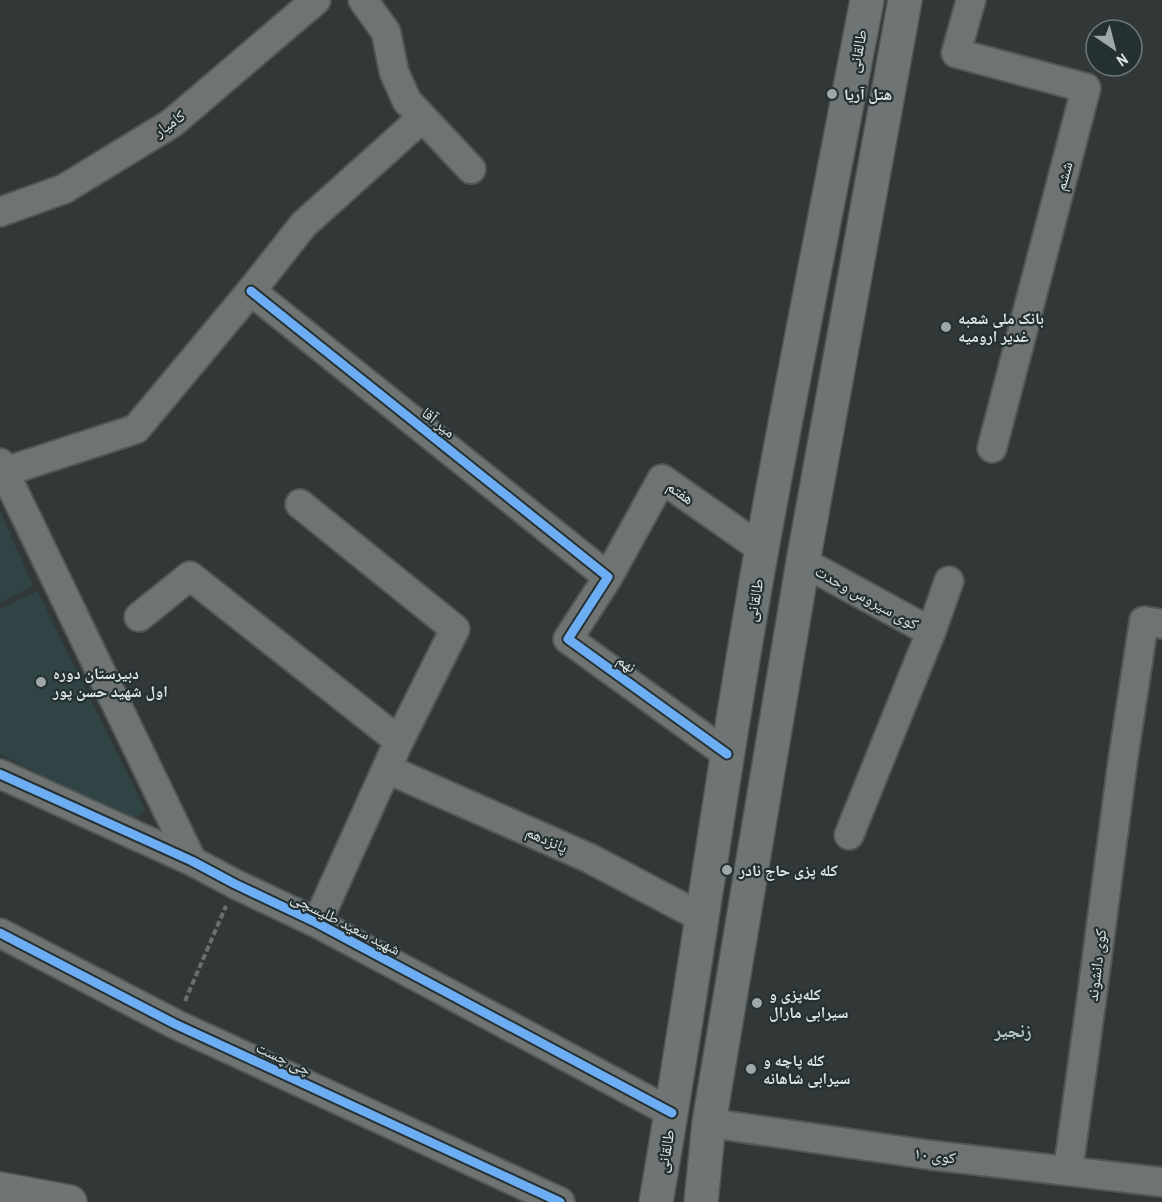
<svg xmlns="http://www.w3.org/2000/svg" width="1162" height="1202" viewBox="0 0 1162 1202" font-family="'Archivo Narrow','Noto Naskh Arabic',sans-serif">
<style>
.built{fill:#304445}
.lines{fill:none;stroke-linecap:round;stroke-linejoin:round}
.minor-casing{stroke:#515656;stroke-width:32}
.major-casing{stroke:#515656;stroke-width:36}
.path{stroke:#6a6f6e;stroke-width:4;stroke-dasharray:6 3;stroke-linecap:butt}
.minor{stroke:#6f7473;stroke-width:28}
.major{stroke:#6e7574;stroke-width:33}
.cycleway-casing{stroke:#243031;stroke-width:13}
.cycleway{stroke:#6dadf4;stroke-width:9}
.poi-dot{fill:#a0a7a8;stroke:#243031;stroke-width:2}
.labels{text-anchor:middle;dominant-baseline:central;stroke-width:4.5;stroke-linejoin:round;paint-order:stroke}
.street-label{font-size:16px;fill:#dce3e4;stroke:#243031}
.poi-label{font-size:16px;font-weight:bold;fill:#dce3e4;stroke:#243031;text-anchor:start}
.neighbourhood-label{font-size:18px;font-weight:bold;fill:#b7c6c7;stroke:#243031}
</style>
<rect width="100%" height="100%" fill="#323838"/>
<path class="built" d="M0,511L33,586L0,602Z
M37,591L145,810L133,822L0,754V609Z"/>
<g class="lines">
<g class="minor-casing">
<path id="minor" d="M363,0L386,32L394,72L407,101L471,169
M971,0L956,53L1086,88L992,448
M0,212L64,189L172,123L316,0
M251,291L608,577
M0,463L192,861
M4,472L136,429L251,291L304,224L422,118
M300,504L455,629L399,741L317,923
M803,562L931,632
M139,617L190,576L399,741
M727,754L568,639L608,577L662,479L762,549
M387,769L589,858L703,918
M0,774L192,861L235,884L317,923L672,1113
M849,835L931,632L949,581
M0,933L175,1024L560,1202
M709,1123L930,1155L1162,1182
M1068,1171L1091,1003L1123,759L1144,621L1162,624"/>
</g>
<g class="major-casing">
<path id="major" d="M0,1189L70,1202
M656,1202C694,984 723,765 762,548C795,365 832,183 867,0
M701,1202L709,1123L803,562L905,0"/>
</g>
<path class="path" d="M185,1001L226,906"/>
<use href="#minor" class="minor"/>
<use href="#major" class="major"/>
<g class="cycleway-casing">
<path id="cycleway" d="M251,291L608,577L568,639L727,754
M0,774L192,861L235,884L317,923L672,1113
M0,933L175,1024L560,1202"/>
</g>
<use href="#cycleway" class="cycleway"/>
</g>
<g class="poi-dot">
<circle cx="832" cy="94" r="6"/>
<circle cx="946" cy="327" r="6"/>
<circle cx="41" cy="682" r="6"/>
<circle cx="727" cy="870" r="6"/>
<circle cx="757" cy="1003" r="6"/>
<circle cx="751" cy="1069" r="6"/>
</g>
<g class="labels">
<g class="street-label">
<text transform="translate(857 51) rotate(-79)">طالقانی</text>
<text transform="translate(169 123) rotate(-35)">کامیار</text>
<text transform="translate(1063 176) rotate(-75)">ششم</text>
<text transform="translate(439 422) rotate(39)">میر آقا</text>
<text transform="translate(681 492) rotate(35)">هفتم</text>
<text transform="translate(867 597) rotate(29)">کوی سیروس وحدت</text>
<text transform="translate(754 600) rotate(-80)">طالقانی</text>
<text transform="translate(627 663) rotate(36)">نهم</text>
<text transform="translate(547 839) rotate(24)">پانزدهم</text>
<text transform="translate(346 923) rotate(27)">شهید سعید طلیسچی</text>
<text transform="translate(1096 965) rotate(-83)">کوی دانشوند</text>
<text transform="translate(284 1058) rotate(25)">چی چست</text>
<text transform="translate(665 1151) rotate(-80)">طالقانی</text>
<text transform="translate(935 1155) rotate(7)">کوی ۱۰</text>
</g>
<g class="poi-label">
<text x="844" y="94">هتل آریا</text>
<text x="958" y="318">بانک ملی شعبه<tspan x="958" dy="18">غدیر ارومیه</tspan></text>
<text x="53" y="673">دبیرستان دوره<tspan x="53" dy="18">اول شهید حسن پور</tspan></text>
<text x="739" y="870">کله پزى حاج نادر</text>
<text x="769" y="994">کله‌پزی و<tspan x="769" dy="18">سیرابی مارال</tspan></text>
<text x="763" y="1060">کله پاچه و<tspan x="763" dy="18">سیرابی شاهانه</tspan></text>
</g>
<g class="neighbourhood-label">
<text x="1013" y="1030">زنجیر</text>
</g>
</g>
<g transform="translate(1114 48) rotate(145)"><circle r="28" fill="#243031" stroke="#6e7879" stroke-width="1.5"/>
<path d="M0-4.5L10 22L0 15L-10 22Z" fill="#a0a7a8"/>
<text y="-9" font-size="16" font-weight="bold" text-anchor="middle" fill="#dce3e4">N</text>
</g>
</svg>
